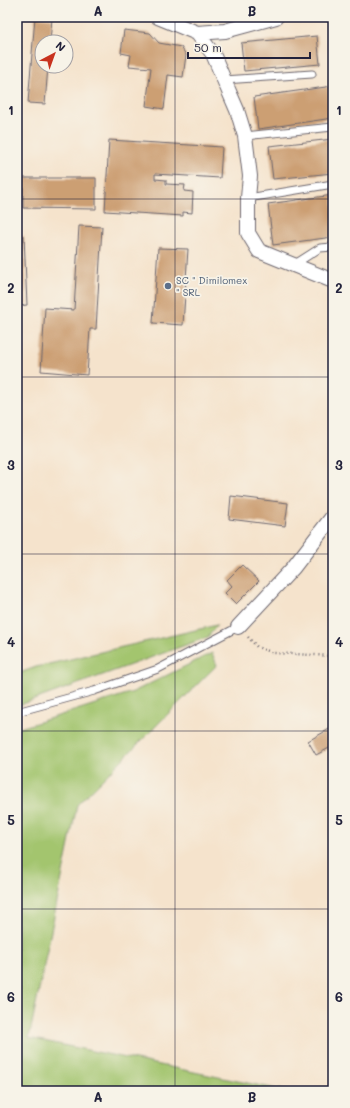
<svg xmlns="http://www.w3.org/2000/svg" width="350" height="1108" viewBox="0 0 350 1108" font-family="Mali,sans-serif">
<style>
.green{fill:#a3c56e;stroke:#627454}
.building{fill:#cc9f73}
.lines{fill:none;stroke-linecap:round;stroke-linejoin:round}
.service-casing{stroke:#6c666e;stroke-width:9}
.minor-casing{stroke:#6c666e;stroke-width:16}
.path{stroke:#6c666e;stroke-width:2.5;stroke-dasharray:1 3;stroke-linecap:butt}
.service{stroke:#fff;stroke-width:7}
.minor{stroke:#fff;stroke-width:14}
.grid{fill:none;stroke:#22223b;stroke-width:1;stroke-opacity:0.55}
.service-dot{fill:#5c6f8a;stroke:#f7f3e8;stroke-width:1.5}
.labels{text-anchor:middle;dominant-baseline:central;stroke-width:3.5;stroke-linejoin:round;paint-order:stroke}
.service-label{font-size:10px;fill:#4e5e75;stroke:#f7f3e8;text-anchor:start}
.neatline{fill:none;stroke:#22223b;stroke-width:1.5}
.grid-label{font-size:13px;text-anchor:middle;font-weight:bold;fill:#22223b}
</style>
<rect width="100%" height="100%" fill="#f7f3e8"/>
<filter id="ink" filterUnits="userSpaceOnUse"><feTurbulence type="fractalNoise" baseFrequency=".025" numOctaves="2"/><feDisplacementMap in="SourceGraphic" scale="8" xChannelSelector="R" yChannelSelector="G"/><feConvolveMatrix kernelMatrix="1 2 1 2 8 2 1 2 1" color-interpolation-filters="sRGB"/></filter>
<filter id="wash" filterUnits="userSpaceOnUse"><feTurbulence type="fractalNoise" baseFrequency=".012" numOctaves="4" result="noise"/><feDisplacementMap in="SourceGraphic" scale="16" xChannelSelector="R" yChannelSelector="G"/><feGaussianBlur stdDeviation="0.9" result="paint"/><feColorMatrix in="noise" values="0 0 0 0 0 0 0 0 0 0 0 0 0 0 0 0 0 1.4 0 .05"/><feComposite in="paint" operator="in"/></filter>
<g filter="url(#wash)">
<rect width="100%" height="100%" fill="#f5e3cc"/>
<path class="green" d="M217,625L208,637L17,706V674L36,667Z
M212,653L217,665L77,805L29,1038L286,1091H17V729L133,692Z"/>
<g id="blocks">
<path class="building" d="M35,17L52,18L50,42H42V66H48L45,104L28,103Z
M124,30L150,33L159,43L181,47L186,55L183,77L168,75L164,109L146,106L151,68L129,66L131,55L121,53Z
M317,36L320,64L244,71L241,43Z
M333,86V118L258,129L254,97Z
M333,139V173L273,179L269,146Z
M109,140L222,147L220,178L155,174V179L166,180V184L185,185L184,191L193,192L192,213L183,212V216L105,211Z
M23,178H96V209L23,208Z
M333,195V237L273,245L268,204Z
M79,226L102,227L96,329H90L87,375L41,371L45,308L74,310Z
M24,236L27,305L17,306V237Z
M158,248L188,249L183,325L153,323Z
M231,496L288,503L285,526L229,519Z
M242,565L259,581L236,604L225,593L232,586L227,580Z
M333,727V746L316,755L308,741Z"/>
</g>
</g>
<g filter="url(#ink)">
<use href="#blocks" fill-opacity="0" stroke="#6c666e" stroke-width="1"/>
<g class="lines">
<g class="service-casing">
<path id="service" d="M224,80L312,74
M245,136L333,127
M248,198L333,184
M295,264L320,248L333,247
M17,712L94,691L158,669L238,627"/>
</g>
<g class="minor-casing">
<path id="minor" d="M158,17L197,33L213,54L224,80L237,110L245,136L250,176L248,198V233L259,251L333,281
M197,33L225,31L276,17
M238,627L293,568L333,516"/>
</g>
<path class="path" d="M248,637L257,647L274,653L333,656"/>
<use href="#service" class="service"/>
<use href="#minor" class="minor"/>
</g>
</g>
<path class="grid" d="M175,17V1091M17,199H333M17,377H333M17,554H333M17,731H333M17,909H333"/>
<circle class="service-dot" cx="168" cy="286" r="4"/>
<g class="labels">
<g class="service-label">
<text x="176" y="280">SC " Dimilomex<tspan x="176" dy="12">" SRL</tspan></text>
</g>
</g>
<rect width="350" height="1108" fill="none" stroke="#f7f3e8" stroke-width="44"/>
<g transform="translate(54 54) rotate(41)"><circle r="19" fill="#f7f3e8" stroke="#a29fa3"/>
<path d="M0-3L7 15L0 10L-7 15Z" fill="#c8321e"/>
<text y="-6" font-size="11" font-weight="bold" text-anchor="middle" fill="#22223b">N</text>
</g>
<path d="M188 52v6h122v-6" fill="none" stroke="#22223b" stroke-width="2"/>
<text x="194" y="52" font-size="12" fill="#22223b" stroke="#f7f3e8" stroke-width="3" paint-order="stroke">50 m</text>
<rect x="22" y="22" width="306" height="1064" class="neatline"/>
<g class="grid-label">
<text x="98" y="16">A</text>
<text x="252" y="16">B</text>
<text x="11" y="115">1</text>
<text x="339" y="115">1</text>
<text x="11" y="293">2</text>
<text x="339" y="293">2</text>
<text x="11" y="470">3</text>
<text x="339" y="470">3</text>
<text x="11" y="647">4</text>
<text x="339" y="647">4</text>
<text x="11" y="825">5</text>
<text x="339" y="825">5</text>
<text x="11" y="1002">6</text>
<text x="339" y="1002">6</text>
<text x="98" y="1102">A</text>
<text x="252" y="1102">B</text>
</g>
</svg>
